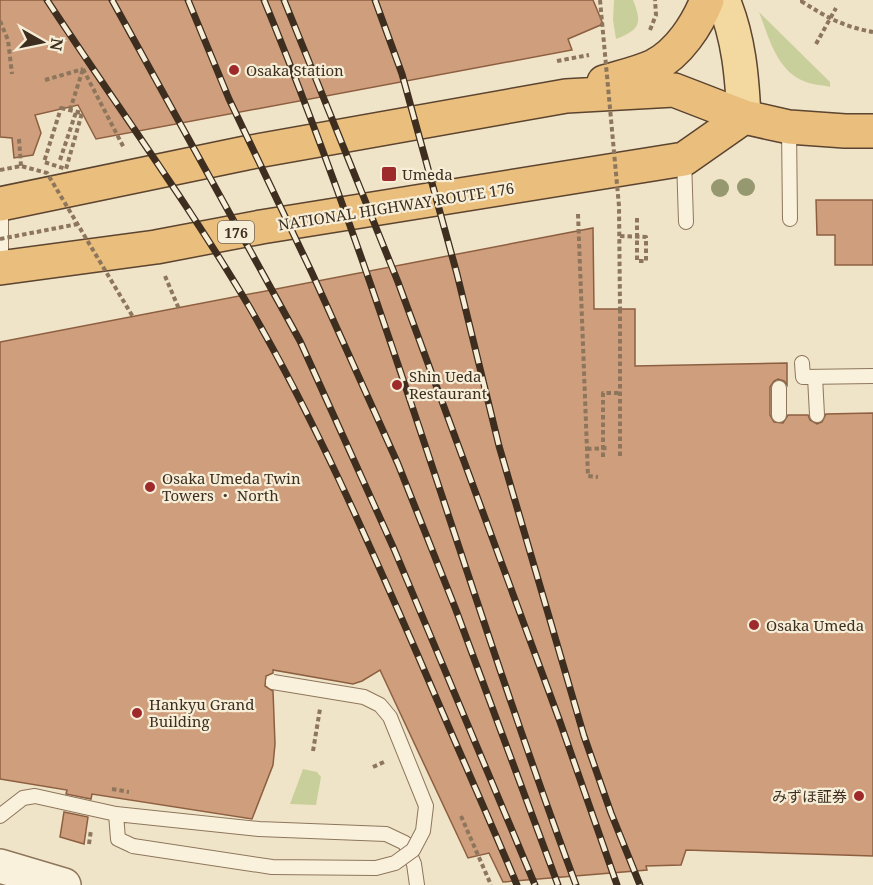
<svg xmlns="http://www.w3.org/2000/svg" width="873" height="885" viewBox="0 0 873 885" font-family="'Noto Serif','Noto Sans JP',serif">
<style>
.green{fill:#c9cf9b}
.building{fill:#cf9f7d;stroke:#8d5f41;stroke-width:1.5}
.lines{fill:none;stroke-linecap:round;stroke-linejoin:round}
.service-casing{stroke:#8d765c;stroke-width:16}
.tertiary-casing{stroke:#8d765c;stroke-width:36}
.primary-casing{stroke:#5b4430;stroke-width:36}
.trunk-casing{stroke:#5b4430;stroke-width:36}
.path{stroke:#8d765c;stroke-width:4;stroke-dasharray:4.5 3;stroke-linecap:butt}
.service{stroke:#faf1dc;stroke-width:14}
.tertiary{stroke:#faf1dc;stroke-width:33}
.primary{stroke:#f3d9a0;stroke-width:33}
.trunk{stroke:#eabe7c;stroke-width:33}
.rail-casing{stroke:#3d2e20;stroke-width:7}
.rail{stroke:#f7eed8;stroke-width:4.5;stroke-dasharray:14;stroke-linecap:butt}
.service-bridge-casing{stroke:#8d765c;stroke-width:16;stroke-linecap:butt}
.path-bridge{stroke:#8d765c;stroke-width:4;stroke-dasharray:4.5 3;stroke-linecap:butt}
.service-bridge{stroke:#faf1dc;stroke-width:14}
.tree{fill:#96986f}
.poi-dot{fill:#9e2a2b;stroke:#f7eed8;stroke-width:2}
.labels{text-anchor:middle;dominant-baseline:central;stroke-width:4.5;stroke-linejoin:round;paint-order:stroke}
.shield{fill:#f7eed8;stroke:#756857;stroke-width:1.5}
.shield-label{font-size:14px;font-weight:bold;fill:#3d2e20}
.poi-label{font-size:15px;fill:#3d2e20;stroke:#f7eed8;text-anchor:start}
.street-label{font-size:15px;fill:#3d2e20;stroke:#f7eed8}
</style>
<rect width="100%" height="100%" fill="#f0e4c8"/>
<path class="green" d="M614,0H633C643,24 639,30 616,39L613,20Z
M759,12L830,82V87C823,85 813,85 806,82C777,72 769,38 759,12Z
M303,769L317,772L321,777L316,805L290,804Z"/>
<path class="building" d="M0,0H593L603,24L568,39L572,50L96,139L78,105L35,115L41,133L33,155L14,158L12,138L0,137Z
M816,200H873V265H835V235H817Z
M593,228L594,309H635V366L787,363V385L784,381L778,379L774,381L770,387V415L774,422L783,423L788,415H808L810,420L817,424L822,422L826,414L873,413V856L686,850L681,865L646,866L647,870L503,882L489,853L468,858L380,670L362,681L353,684L273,670V673L266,676L265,686L273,691L275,744L273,765L252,819L92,794L91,799L66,794L67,790L0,779V342Z
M64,812L88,817L84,844L60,837Z"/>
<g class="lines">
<g class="service-casing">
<path id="service" d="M789,127L790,219
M684,159L686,222
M1,267V202
M802,363L803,377L873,376
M815,377L817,415
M779,388V415
M116,814L118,839L133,846
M0,816L23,798L35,796L116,814L259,829L386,834L405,843L414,864L417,885"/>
</g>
<g class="tertiary-casing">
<path id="tertiary" d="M0,866L64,885"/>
</g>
<g class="primary-casing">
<path id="primary" d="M723,0C739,38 742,77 744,117"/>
</g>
<g class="trunk-casing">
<path id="trunk" d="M604,82C621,77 639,73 654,66C679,53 697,25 707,0
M0,204L246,153L566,96L674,90L744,117L789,127L845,131H873
M0,268L156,247L261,227L684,159L744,117"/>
</g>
<path class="path" d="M800,0H802
M0,21L8,40L12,74
M650,30L656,15L655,0
M816,44L836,8
M557,61L589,55
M83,69L124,148
M45,80L83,69
M61,108L82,113L66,169L44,162Z
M70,110L83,69
M19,139L21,166
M60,160L76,112
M578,214L588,476L598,477
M620,236L646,237V261H637V216
M165,276L179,309
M620,309V457
M587,449L607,448
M603,457V393H620
M313,751L320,709
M373,767L386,761
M112,789L129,792
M461,816L491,885
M89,844L91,830"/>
<use href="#service" class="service"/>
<use href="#tertiary" class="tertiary"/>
<use href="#primary" class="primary"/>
<use href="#trunk" class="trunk"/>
<g class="rail-casing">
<path id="rail" d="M47,0C114,102 188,203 250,308C315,420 367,539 419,658C451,733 485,809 517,885
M112,0L300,341L394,549L535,885
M188,0L229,99L312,273L398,464L456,610L558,885
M264,0C383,289 467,592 576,885
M284,0L398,282L559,719L617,885
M375,0L402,74L457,274L499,446L584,736L611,813L640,885"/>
</g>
<use href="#rail" class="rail"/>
<g class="service-bridge-casing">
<path id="service-bridge" d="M133,846L272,867L376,868L395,863L413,850L423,831L426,806L390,717L380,705L364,697L273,682"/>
</g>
<path class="path-bridge" d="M600,0L619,206L620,309
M801,1C826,17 844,27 873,32
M0,170L21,166L47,173L133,317
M0,239L78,224"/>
<use href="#service-bridge" class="service-bridge"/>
</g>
<g class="tree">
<circle cx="746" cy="187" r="9"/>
<circle cx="720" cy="188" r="9"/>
</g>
<g class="poi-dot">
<circle cx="234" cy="70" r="6"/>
<rect x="381" y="166" width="16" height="16" rx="3"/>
<circle cx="397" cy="385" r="6"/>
<circle cx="150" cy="487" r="6"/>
<circle cx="754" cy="625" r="6"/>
<circle cx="137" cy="713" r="6"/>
<circle cx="859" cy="796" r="6"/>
</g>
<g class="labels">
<rect class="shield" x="218" y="221" width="36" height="22" rx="4.5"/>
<g class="shield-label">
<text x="236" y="232">176</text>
</g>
<g class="poi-label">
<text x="246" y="70">Osaka Station</text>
<text x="402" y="174">Umeda</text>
<text x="409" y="376">Shin Ueda<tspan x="409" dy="17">Restaurant</tspan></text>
<text x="162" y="478">Osaka Umeda Twin<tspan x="162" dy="17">Towers ・ North</tspan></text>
<text x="766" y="625">Osaka Umeda</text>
<text x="149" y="704">Hankyu Grand<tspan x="149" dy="17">Building</tspan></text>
<text x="847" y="796" text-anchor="end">みずほ証券</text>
</g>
<g class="street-label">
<text transform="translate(396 206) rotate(-9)">NATIONAL HIGHWAY ROUTE 176</text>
</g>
</g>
<g transform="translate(42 42) rotate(99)" stroke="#f7eed8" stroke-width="4.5" paint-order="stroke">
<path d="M0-4.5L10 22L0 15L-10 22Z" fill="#3d2e20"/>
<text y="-9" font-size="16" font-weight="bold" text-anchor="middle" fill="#3d2e20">N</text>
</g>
</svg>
